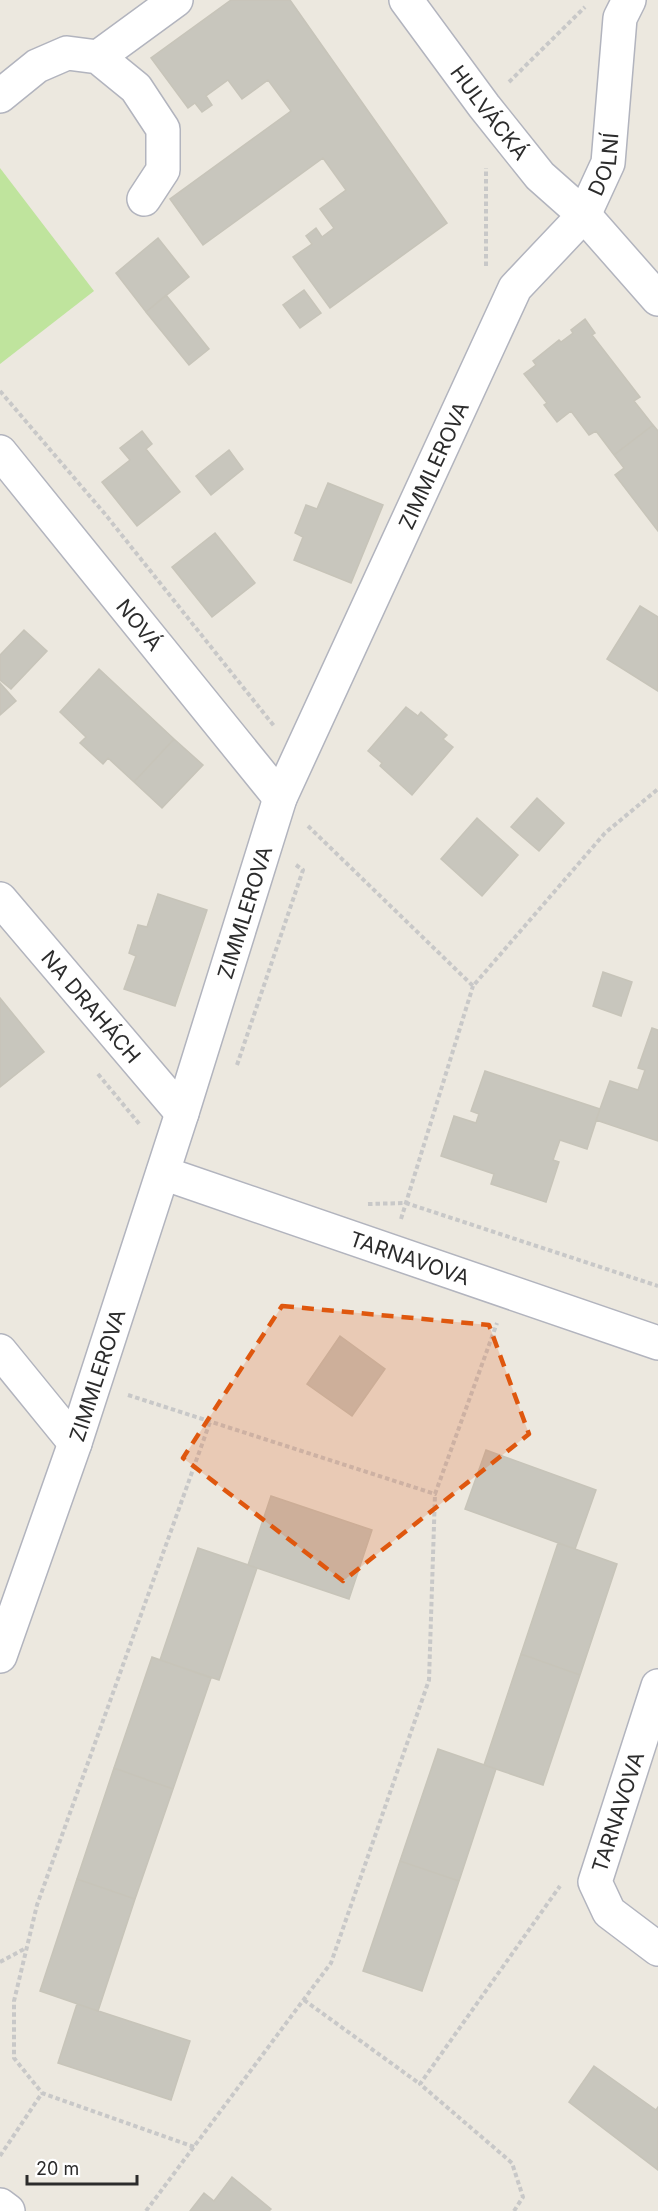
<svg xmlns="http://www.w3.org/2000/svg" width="658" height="2211" viewBox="0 0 658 2211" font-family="Inter,sans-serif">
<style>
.pitch{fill:#bfe49d}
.building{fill:#c8c6bd;stroke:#c7c4b9;stroke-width:1.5}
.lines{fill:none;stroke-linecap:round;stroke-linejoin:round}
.minor-casing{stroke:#b2b4be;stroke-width:36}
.path{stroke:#c8c8c8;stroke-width:4;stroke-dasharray:4.5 3;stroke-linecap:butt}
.minor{stroke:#fff;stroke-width:33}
.marked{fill:#df570e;fill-opacity:0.2;stroke:#df570e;stroke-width:4.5;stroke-dasharray:12 8;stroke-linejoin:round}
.labels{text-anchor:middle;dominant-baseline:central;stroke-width:4.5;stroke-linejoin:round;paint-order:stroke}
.street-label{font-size:21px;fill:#2c2c2c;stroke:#fff}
</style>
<rect width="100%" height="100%" fill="#ece8df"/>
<path class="pitch" d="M0,168L94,291L0,364Z"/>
<path class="building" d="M231,0H290L447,223L330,308L293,257L312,244L306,236L316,228L322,237L334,228L320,209L346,190L323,158L203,245L170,199L291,111L268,80L242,99L228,80L206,96L212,105L202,112L195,103L188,108L151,58Z
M158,238L189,277L146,312L116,273Z
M304,290L321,313L300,328L283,305Z
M166,295L209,349L189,365L146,312Z
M585,319L595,333L592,335L640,397L634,401L653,425L614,455L596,431L589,435L571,411L557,422L544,405L547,403L524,374L536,365L533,361L559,340L561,342L573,333L571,330Z
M653,425L658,431V531L615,475L624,468L614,455Z
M142,431L152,444L146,449L180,492L137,526L102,482L130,460L120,448Z
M229,450L243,469L211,495L196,476Z
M328,483L383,505L351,583L294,560L303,537L295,533L306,505L317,509Z
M215,533L255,583L212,617L172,567Z
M640,606L658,617V691L607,659Z
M24,630L47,651L11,689L0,680V655Z
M99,669L174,739L134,782L108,758L103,764L80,743L86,737L60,712Z
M0,683L16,701L0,715Z
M406,707L418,716L421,712L447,735L443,739L453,747L412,795L380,766L382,763L368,751Z
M174,739L203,765L162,808L134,782Z
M537,798L564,823L539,851L511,827Z
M477,818L518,855L482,896L441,859Z
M158,894L207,910L175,1006L124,989L136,956L129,953L138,925L147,927Z
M603,972L632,982L621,1016L593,1006Z
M0,998L44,1052L0,1087Z
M652,1028L658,1030V1141L596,1120L610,1081L638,1090L645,1070L638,1068Z
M485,1071L600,1109L587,1149L560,1140L553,1160L559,1162L546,1202L491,1184L494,1174L441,1156L454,1116L476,1123L479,1114L471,1111Z
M340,1336L385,1369L352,1416L307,1384Z
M486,1450L596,1490L575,1549L465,1509Z
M271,1496L372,1530L349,1599L248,1565Z
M558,1543L617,1564L580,1675L521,1654Z
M198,1548L257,1568L219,1680L160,1660Z
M521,1654L580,1675L543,1785L484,1765Z
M152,1657L211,1678L173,1789L114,1768Z
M438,1749L496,1769L459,1881L400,1861Z
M114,1768L173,1789L135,1899L77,1879Z
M400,1861L459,1881L422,1991L363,1971Z
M77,1879L135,1899L98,2011L40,1991Z
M77,2004L190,2041L171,2100L58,2063Z
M594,2066L656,2110L658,2107V2170L569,2102Z
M232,2177L271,2209L269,2211H190L204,2193L214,2201Z"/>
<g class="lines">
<g class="minor-casing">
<g id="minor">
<path id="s1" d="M406,0L484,106L540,176L584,215L658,299"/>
<path d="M98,57L176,0"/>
<path d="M0,96L37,66L67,53L98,57L136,88L163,129V170L144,199"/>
<path id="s2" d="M0,452L280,798"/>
<path id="s3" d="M0,899L182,1113"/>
<path id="s4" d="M163,1173L658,1343"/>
<path d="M0,1351L75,1443"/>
<path id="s5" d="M0,1656L75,1443L182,1113L280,798L515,288L584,215L608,163L620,18L629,0"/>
<path d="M658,1686L595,1882L609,1912L658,1949"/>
<path d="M0,2205L8,2211"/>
</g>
</g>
<path class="path" d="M509,82L585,7
M486,266V168
M0,391L105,514L274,726
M308,826L473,986L605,833L658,789
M237,1065L303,870L296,865
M98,1074L141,1126
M368,1204L406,1203L658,1286
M401,1219L473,986
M128,1395L435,1494L497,1323
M0,1962L26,1948
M304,2000L420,2084
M194,2147L42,2093L14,2058V2001L37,1905L210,1422
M0,2156L42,2093
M146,2211L331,1963L429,1680L435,1494
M514,2211L523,2197L512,2163L420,2084L560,1886"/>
<use href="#minor" class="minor"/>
</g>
<path class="marked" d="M282,1306L489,1325L529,1434L343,1581L183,1458Z"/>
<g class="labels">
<g class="street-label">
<text stroke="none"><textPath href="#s1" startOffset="140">HULVÁCKÁ</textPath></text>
<text stroke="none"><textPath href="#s5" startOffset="1620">DOLNÍ</textPath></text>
<text stroke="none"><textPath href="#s5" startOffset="1269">ZIMMLEROVA</textPath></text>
<text stroke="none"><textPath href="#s2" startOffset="222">NOVÁ</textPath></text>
<text stroke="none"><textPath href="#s5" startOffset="783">ZIMMLEROVA</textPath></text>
<text stroke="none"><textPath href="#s3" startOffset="141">NA DRAHÁCH</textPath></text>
<text stroke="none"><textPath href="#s4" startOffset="261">TARNAVOVA</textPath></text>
<text stroke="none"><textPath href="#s5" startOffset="297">ZIMMLEROVA</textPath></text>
<text transform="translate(618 1812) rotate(-72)">TARNAVOVA</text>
</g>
</g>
<path d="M27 2175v9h110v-9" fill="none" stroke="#2c2c2c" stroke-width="3"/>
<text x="36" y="2175" font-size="18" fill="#2c2c2c" stroke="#ffffff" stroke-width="4.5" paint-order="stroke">20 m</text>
</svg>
